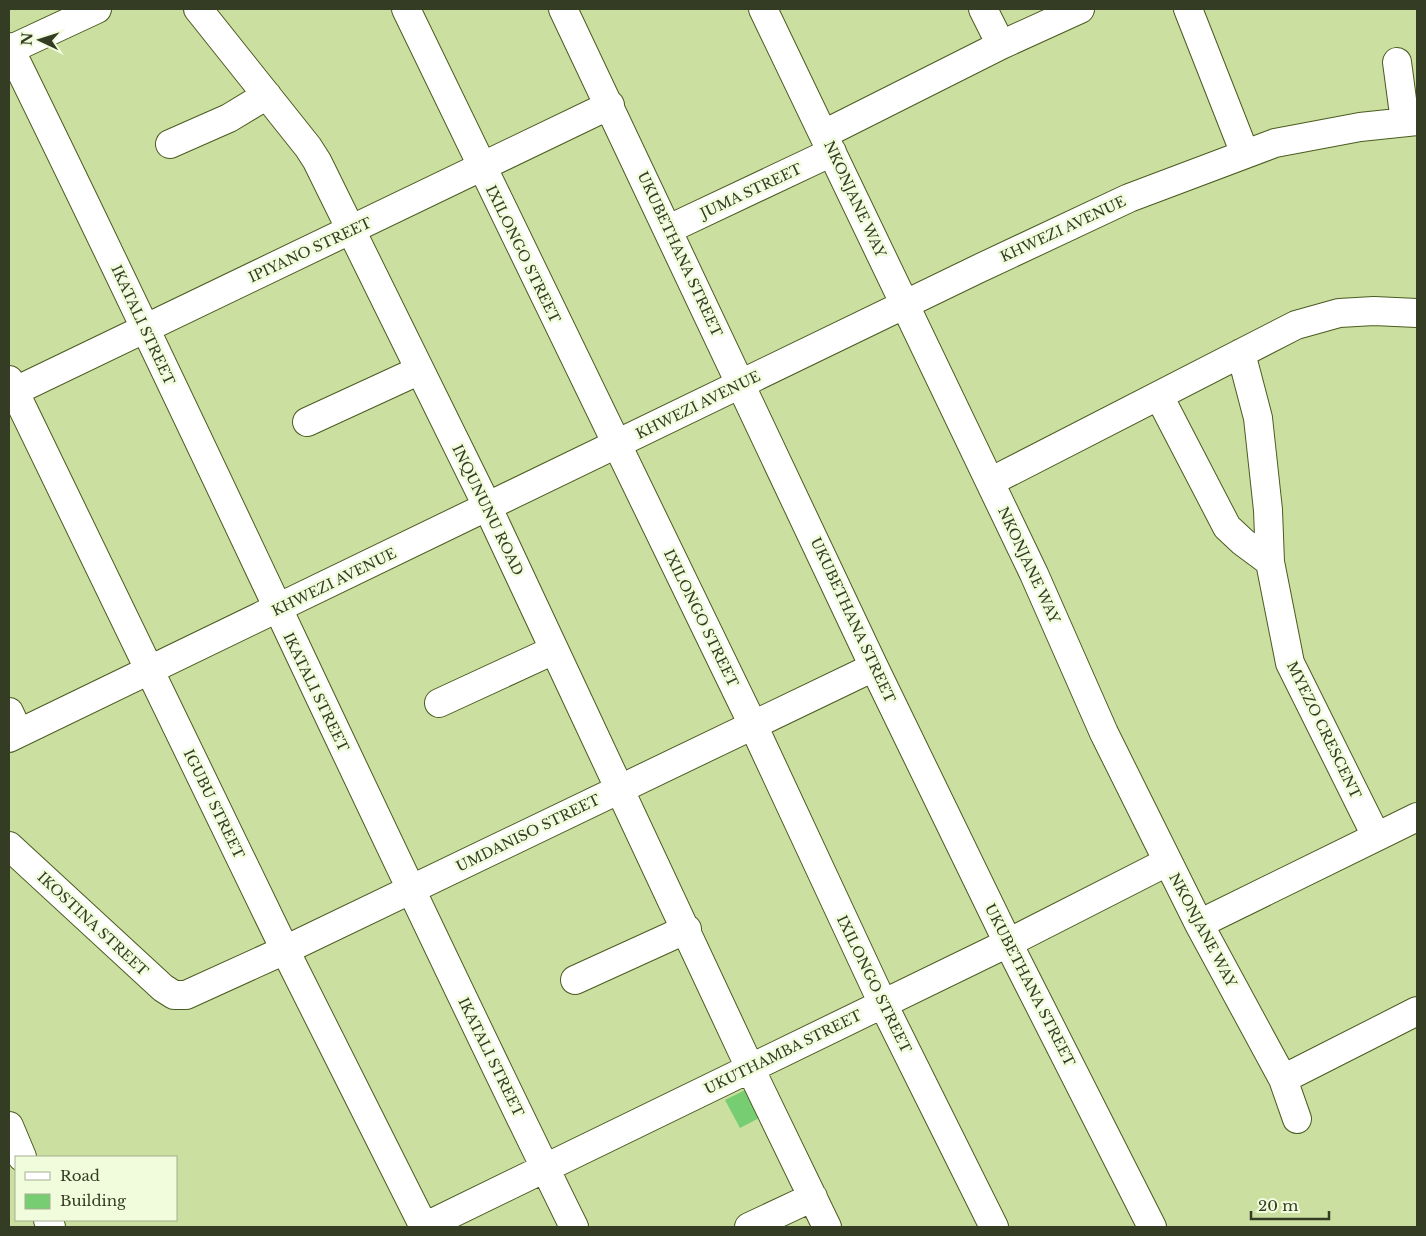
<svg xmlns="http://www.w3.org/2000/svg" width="1426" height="1236" viewBox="0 0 1426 1236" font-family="'Libre Baskerville',serif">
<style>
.building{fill:#76cd72}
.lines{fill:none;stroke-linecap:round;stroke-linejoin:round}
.street-casing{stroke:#4b5b20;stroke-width:30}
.street{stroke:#fff;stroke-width:28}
.labels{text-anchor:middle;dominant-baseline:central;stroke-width:5;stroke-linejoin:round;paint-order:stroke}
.street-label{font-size:14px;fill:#343c23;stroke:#f1fcdc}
</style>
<rect width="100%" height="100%" fill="#cbdfa1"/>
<path class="building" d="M747,1089L761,1117L740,1128L725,1100Z"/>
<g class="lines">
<g class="street-casing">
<path id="street" d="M198,9L308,147L317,161L488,508L750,1068L827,1227
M406,9L753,725L883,1004L994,1227
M563,9L874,667L1008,943L1152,1227
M763,9L1034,574L1104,733L1199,924L1283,1079L1297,1119
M983,9L1001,45
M1188,9L1245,154
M9,47C202,438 381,836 574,1227
M9,50L97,9
M1397,62L1405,122
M824,134L1001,45L1080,9
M170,144L229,118L267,95
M669,229L832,152
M1241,353L1258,418L1268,510L1270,562L1290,663L1376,836
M9,380L285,950L424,1227
M9,394L610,105
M1159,396L1227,527L1243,542L1270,562
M307,422L420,370
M990,482L1296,325L1339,313L1374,311L1417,313
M439,703L554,650
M9,712L19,733
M9,738L978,269L1129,198L1275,143L1360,127L1417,121
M9,846L163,988L174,995H186L285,950L874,667
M1199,924L1417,817
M575,980L687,929
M1283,1079L1417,1011
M9,1126L22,1157
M48,1220L51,1227
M424,1227L1008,943L1167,862
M749,1227L813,1197"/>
</g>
<use href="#street" class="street"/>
</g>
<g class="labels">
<g class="street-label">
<text transform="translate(751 191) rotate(-25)">JUMA STREET</text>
<text transform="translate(855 199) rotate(65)">NKONJANE WAY</text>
<text transform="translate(1063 229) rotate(-25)">KHWEZI AVENUE</text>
<text transform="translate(310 250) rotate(-25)">IPIYANO STREET</text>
<text transform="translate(523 254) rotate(64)">IXILONGO STREET</text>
<text transform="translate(680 254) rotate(65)">UKUBETHANA STREET</text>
<text transform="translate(143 325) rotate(65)">IKATALI STREET</text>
<text transform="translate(698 405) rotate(-26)">KHWEZI AVENUE</text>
<text transform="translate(488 510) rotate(64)">INQUNUNU ROAD</text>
<text transform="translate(1029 565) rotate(65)">NKONJANE WAY</text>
<text transform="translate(334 582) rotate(-26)">KHWEZI AVENUE</text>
<text transform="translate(701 618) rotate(64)">IXILONGO STREET</text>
<text transform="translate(853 620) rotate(65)">UKUBETHANA STREET</text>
<text transform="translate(316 692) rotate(64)">IKATALI STREET</text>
<text transform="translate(1324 730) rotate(64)">MYEZO CRESCENT</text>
<text transform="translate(214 804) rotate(64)">IGUBU STREET</text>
<text transform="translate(528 833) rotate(-26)">UMDANISO STREET</text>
<text transform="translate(93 924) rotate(43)">IKOSTINA STREET</text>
<text transform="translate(1203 930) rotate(62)">NKONJANE WAY</text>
<text transform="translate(874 984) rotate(64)">IXILONGO STREET</text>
<text transform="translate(1030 985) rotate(63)">UKUBETHANA STREET</text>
<text transform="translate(783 1052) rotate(-26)">UKUTHAMBA STREET</text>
<text transform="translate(491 1057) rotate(64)">IKATALI STREET</text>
</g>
</g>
<rect width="1426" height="1236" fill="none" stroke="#343c23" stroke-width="20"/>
<rect x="15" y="1156" width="162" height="65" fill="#f1fcdc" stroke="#a5af92"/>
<rect x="25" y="1172" width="25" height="8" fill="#ffffff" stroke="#a5af92"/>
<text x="60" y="1181" font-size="15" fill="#343c23">Road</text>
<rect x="25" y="1194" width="25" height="15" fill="#76cd72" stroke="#a5af92"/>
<text x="60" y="1206" font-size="15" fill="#343c23">Building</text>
<g transform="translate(40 40) rotate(274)" stroke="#f1fcdc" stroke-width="4" paint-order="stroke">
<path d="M0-4L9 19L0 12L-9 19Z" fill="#343c23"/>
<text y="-8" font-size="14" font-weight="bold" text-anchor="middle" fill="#343c23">N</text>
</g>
<path d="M1251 1211v8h78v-8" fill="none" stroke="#343c23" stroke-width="2.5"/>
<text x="1258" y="1211" font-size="15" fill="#343c23" stroke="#f1fcdc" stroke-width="4" paint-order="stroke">20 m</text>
</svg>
